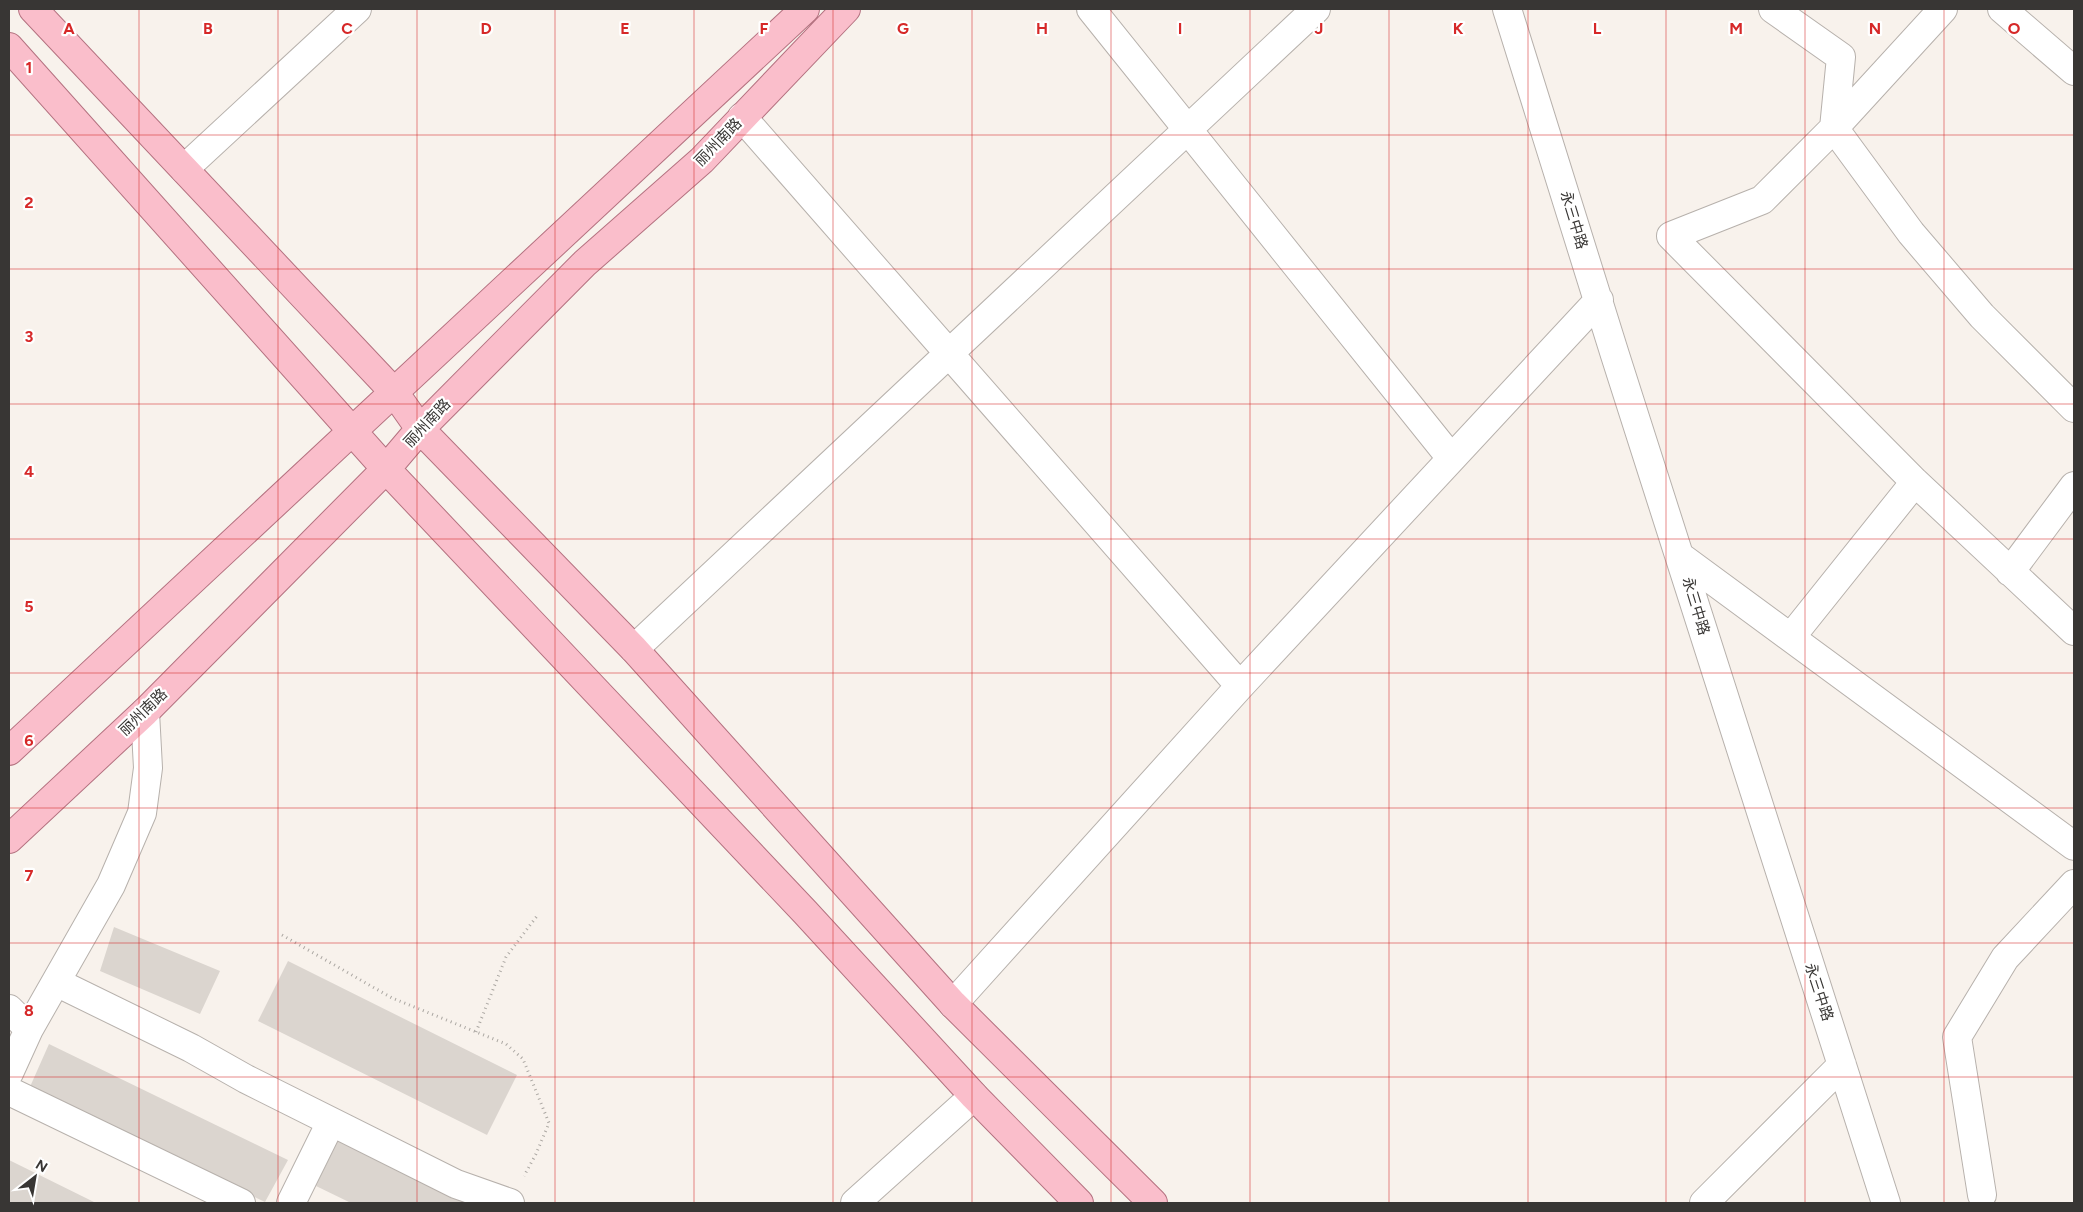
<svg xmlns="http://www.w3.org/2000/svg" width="2083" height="1212" viewBox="0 0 2083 1212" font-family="Figtree,'Noto Sans SC',sans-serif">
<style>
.building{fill:#dbd5cf}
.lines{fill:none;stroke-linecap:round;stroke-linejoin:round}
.minor-casing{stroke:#b7b1ac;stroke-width:30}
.major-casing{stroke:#b47280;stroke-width:30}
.path{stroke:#aba7a2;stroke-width:3;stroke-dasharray:1 4;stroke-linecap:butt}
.minor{stroke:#fff;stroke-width:28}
.major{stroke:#fabecb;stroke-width:28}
.grid{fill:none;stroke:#d62828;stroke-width:1;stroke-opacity:0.55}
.labels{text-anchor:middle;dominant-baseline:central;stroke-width:4.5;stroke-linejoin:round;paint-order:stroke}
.street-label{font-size:15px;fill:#383634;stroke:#fff}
.grid-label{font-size:16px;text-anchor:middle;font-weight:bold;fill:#d62828;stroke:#fff;stroke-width:4.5;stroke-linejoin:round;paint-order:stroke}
</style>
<rect width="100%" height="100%" fill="#f8f2ec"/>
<path class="building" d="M114,927L220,971L200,1014L100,971Z
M288,961L517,1075L487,1135L258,1021Z
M49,1044L288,1160L265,1202L29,1089Z
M341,1134L483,1203H351L316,1186Z
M9,1160L96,1203H9Z"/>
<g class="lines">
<g class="minor-casing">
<path id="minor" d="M1091,9L1451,458
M1507,9L1615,355L1886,1203
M1773,9L1841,57L1834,128L1911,233L1982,316L2074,408
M2002,9L2074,71
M742,117L1240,686
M184,169L357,9
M1915,482L1671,236L1762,200L1834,128L1943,9
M1681,557L2074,846
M2010,572L2074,486
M1791,637L1915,482L2074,631
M634,649L1316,9
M56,982L191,1048L246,1079L456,1184L510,1203
M953,1004L1240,686L1599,300
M9,1009L29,1029
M9,1073L29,1029L111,885L142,813L148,768L145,712
M9,1091L241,1203
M1982,1195L1957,1037L2005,958L2074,884
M291,1203L331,1122
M855,1203L974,1096
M1704,1203L1842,1065"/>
</g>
<g class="major-casing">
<path id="major" d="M33,9L394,392L420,429L634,649L953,1004L1153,1203
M9,47L386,469L805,912L974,1096L1079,1203
M9,751L805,9
M9,839L145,712L386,469L420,429L585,263L702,160L846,9"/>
</g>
<path class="path" d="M282,935L392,998L506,1044L523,1059L549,1123L536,1154L524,1176
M476,1032L506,957L537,916"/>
<use href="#minor" class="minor"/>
<use href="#major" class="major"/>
</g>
<path class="grid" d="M139,9V1203M278,9V1203M417,9V1203M555,9V1203M694,9V1203M833,9V1203M972,9V1203M1111,9V1203M1250,9V1203M1389,9V1203M1528,9V1203M1666,9V1203M1805,9V1203M1944,9V1203M9,135H2074M9,269H2074M9,404H2074M9,539H2074M9,673H2074M9,808H2074M9,943H2074M9,1077H2074"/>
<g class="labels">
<g class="street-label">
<text transform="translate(718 142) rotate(-46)">丽州南路</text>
<text transform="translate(1574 220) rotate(73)">永三中路</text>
<text transform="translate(427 423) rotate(-47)">丽州南路</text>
<text transform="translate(1696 606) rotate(73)">永三中路</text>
<text transform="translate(143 712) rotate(-44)">丽州南路</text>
<text transform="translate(1819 992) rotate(72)">永三中路</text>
</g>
</g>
<g class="grid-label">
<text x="69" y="34">A</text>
<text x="208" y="34">B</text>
<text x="347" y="34">C</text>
<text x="486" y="34">D</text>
<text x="625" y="34">E</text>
<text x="764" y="34">F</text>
<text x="903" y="34">G</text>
<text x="1042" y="34">H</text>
<text x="1180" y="34">I</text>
<text x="1319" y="34">J</text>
<text x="1458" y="34">K</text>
<text x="1597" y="34">L</text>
<text x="1736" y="34">M</text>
<text x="1875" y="34">N</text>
<text x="2014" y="34">O</text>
<text x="29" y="73">1</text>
<text x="29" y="208">2</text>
<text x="29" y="342">3</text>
<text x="29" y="477">4</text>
<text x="29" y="612">5</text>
<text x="29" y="746">6</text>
<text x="29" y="881">7</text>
<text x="29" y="1016">8</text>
</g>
<rect width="2083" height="1212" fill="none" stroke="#383634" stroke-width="20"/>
<g transform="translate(35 1177) rotate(31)" stroke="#ffffff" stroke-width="4" paint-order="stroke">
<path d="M0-4L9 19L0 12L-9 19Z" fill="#383634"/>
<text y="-8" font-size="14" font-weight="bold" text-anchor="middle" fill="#383634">N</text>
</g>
</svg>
